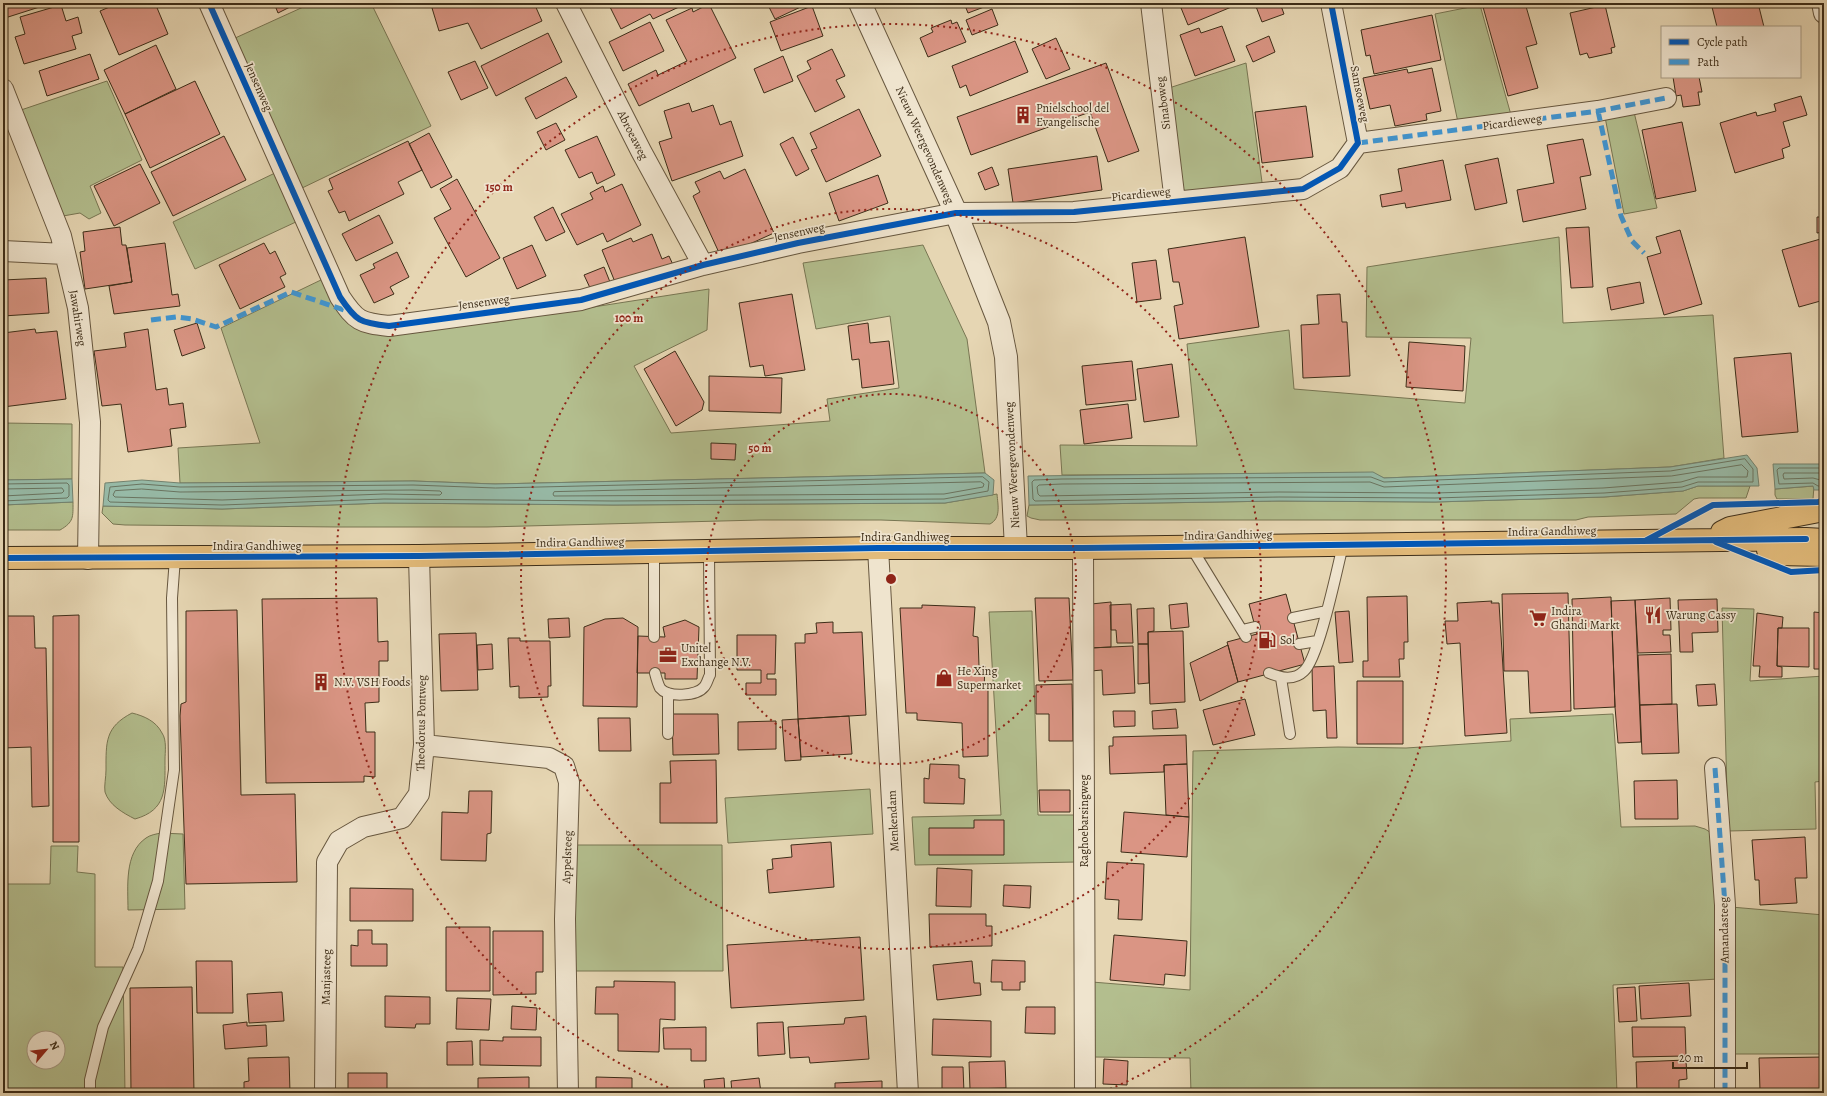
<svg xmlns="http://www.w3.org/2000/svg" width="1827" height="1096" viewBox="0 0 1827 1096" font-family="Alegreya,serif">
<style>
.green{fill:#b3be8e;stroke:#787653;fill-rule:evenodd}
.water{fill:#97baa7;stroke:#73826e}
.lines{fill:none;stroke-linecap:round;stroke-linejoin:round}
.shore{stroke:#6a7460;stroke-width:1}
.building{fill:#da9584;stroke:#3d2d18}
.service-casing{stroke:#67573f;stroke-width:12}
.minor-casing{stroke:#67573f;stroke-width:22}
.tertiary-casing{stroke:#67573f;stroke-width:24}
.primary-casing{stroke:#3d2d18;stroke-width:24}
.service{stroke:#efe4ce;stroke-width:10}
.minor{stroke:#efe4ce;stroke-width:20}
.tertiary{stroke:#efe4ce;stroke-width:22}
.primary{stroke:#e3bb7a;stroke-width:22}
.quiet{stroke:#3f96d4;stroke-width:5;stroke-dasharray:10 5;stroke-linecap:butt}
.cycleway-casing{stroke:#efe4ce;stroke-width:8}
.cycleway{stroke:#0057b8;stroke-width:6}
.ring{fill:none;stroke:#8f2418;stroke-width:2;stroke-dasharray:2 4}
.labels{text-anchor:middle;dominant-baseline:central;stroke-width:3.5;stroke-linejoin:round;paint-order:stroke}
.street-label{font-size:12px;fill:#3d2d18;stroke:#efe4ce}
.poi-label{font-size:12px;fill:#3d2d18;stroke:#efe4ce;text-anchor:start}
.centre{fill:#8f2418;stroke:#efe4ce;stroke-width:2}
.ring-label{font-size:12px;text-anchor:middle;font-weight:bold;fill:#8f2418;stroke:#efe4ce;stroke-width:3.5;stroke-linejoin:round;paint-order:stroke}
</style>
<rect width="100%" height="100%" fill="#e6d6b3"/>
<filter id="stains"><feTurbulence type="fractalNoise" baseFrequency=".005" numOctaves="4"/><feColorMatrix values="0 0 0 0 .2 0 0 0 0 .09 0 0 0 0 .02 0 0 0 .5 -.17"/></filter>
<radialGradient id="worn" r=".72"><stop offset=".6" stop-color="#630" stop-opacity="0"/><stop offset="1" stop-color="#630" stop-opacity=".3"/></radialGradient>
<path class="green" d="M312,3H371L431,126L300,189L233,39Z
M1480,5L1513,122L1460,132L1435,14Z
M1246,63L1264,197L1182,201L1169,88Z
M107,81L142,160L90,186L101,213L89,219L80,213L63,216L21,110Z
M1634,112L1657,208L1624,214L1605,117Z
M275,173L298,221L195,269L173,222Z
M1559,237L1563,323L1713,315L1724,458L1670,467L1384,478L1373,473L1062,475L1060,445L1197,446L1187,344L1289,330L1294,389L1465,403L1471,338L1366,337L1367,267Z
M923,245L967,339L985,473L495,484L413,481L180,483L178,448L260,443L221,328L323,279L369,332L497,322L709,289L707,330L634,366L671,433L830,421L827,399L899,388L890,316L816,329L803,263Z
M3,423L72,424V479L3,480Z
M1698,486H1750L1746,498H1699L1694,499L1676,514L1588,517L1576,520H1040L1031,518L1027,516L1029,505L1279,501L1435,502L1604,497L1683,491Z
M1814,486L1813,499H1777L1775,495V489Z
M997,494C998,506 1001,518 990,524L881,520H760L487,527H339L125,525L113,524L102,513L103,506L222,509L384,503L613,505L945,503Z
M73,502C73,517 74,522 60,530H3V505Z
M1722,608L1754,609L1750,681L1824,676V781L1815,782L1816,829L1728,831Z
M1032,611L1038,815H1075L1077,862L915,865L912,817L1001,815L989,612Z
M132,713C144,716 156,721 162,733C167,740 165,752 165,760C165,789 167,810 135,819C123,813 109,805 105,792C104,786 106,777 106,770C106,742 105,727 132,713Z
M1613,714L1621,827L1695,826L1705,829L1713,834L1718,979L1613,985L1617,1093H1191L1190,1058L1093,1057L1092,982L1190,990L1193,751L1338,747L1406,748L1511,741L1510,719Z
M870,789L873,834L728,843L725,798Z
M161,833L183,834L185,909L128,910C128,887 124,853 146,838C150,835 156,834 161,833Z
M573,845H722L723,971H573Z
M51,846H78L77,872L95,874V967H123L125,1093H3V884H50ZM34,1038H58V1062H34Z
M1731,907L1824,915V1054H1731Z"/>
<path class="water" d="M1747,455L1757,468L1759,486H1698L1683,491L1604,497L1435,502L1279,501L1029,505L1028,476L1373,472L1384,478L1670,467Z
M1773,464H1824V490H1814L1813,486L1775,489Z
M985,473L994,480L993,495L945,503L613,505L384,503L222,509L103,506L105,483L142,480L180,483L413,481L495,484Z
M72,479L73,502L3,505V480Z"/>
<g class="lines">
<path class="shore" d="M1745,459L1753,469V482H1698L1682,487L1604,493L1435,498L1279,497L1035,501L1033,499L1032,482L1034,480L1062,479L1371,477L1384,482L1670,471Z
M1742,465L1748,471L1747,477H1698L1681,482L1603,488L1435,493L1279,492L1040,496L1038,494L1037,487L1039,485L1062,484L1370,482L1384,487L1671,476Z
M1824,468H1779L1777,470L1779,484L1813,483L1818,486H1824
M1824,473H1784L1783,475L1784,479L1813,478L1824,481
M983,477L989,482L988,491L944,499L613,501L384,499L222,505L110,502L108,500L110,487L142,484L180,487L413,485L495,488Z
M981,482L984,484L983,487L944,494L554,496L553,494L554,492Z
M3,484L67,483L69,485V496L67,498L3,501
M3,489L62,488L64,491L62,493L3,496
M142,489L180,492L413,490L440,491L442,493L440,495L384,494L222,500L115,497L113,495L115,491Z"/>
</g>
<path class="building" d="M3,3H52L5,18Z
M119,3H155L168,34L119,55L100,11Z
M274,3H298L278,13Z
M447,3H534L542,21L481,49L468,23L439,31L432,8Z
M608,3H677L679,7L653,19L650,14L621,29Z
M767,3H807V4L775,19Z
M964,3H992V4L968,13Z
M1179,3H1241L1188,25Z
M1258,3H1280L1284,14L1262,22L1255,4Z
M1499,3H1525L1537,44L1526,47L1538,88L1508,96L1483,7Z
M1711,3H1758L1764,27H1717Z
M709,4L736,58L639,106L628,84L656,70L658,75L687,61L666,20L692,8L693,12Z
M61,5L66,21L78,17L82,33L72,36L76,49L24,64L15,37L25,34L20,17Z
M1605,5L1615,47L1611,48L1612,53L1589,58L1587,53L1580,55L1570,13Z
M812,6L823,36L781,51L770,22Z
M992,9L998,25L972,35L966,20Z
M1432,15L1441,60L1374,74L1370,55L1366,56L1361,30Z
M951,20L952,24L957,22L966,42L928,57L920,38L933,32L931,28Z
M650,22L664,51L623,71L609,42Z
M1222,26L1235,61L1195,76L1180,35L1199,28L1201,33Z
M548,33L562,62L496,96L481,66Z
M1269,36L1275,52L1253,62L1246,46Z
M1056,38L1070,69L1046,79L1032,49Z
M1015,41L1028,72L970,96L966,85L960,88L952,66Z
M156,45L176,89L125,114L104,70Z
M832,49L845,76L836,80L845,97L815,112L797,76L811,69L807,61Z
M90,54L99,79L47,96L39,71Z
M783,56L793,81L764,93L754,69Z
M475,61L488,88L461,100L448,72Z
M1106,63L1139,151L1108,162L1090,112L971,155L957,117Z
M1432,68L1441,111L1426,114L1427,120L1395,126L1390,105L1370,109L1363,78L1407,69L1408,73Z
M566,77L577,97L536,119L525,98Z
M1673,77H1699L1702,92H1698L1700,105L1683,107L1681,95L1676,96Z
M195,81L220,134L150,168L125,114Z
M1801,96L1807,115L1783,122L1790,146L1782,149L1784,158L1735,173L1720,123L1756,112L1757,116L1776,111L1774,104Z
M689,103L692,112L713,105L720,125L731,121L743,156L672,181L659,142L672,138L664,111Z
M1306,106L1313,157L1262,163L1255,112Z
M859,109L881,156L826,182L811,150L817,148L810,133Z
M1682,122L1696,191L1656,199L1642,130Z
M556,123L565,140L546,150L537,132Z
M429,133L452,177L431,188L409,144Z
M224,136L246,180L173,216L151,172Z
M597,136L615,175L597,184L592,172L579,178L565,150Z
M793,137L809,169L796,176L780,144Z
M1583,139L1591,175L1580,177L1586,209L1523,222L1517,190L1554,183L1547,145Z
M408,141L422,170L398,182L404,194L349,221L345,211L339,213L328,191L333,189L329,179Z
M1097,156L1102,190L1013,203L1008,169Z
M1498,158L1507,203L1475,210L1465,165Z
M1443,160L1451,200L1406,208L1405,203L1382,207L1380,195L1402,191L1398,169Z
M140,164L160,203L114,226L94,186Z
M992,167L999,185L985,190L978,173Z
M745,169L774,233L721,257L693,196L700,192L695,182L720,171L724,179Z
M878,175L888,203L839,221L829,193Z
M457,179L500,258L466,277L434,218L451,209L440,189Z
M622,184L641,225L607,242L603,233L577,245L561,214L593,199L590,193L603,186L605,192Z
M553,207L565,232L546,241L534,217Z
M379,215L393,243L356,261L342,234Z
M1817,217H1824V232L1817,233Z
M120,227L122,245H126L132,282L85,289L80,252L85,251L83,232Z
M1589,227L1593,287L1571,288L1566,228Z
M1680,230L1702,304L1664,315L1647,257L1661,253L1656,237Z
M652,234L662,259L669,256L674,267L615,282L602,250L631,238L633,242Z
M1245,237L1259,327L1179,339L1174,306L1183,304L1179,282H1173L1168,249Z
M1824,238V300L1799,307L1782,250Z
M165,243L172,295L178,294L180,306L114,314L109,286L132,282L127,248Z
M264,243L270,254L275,251L286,274L280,277L285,287L240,309L219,265Z
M532,245L546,276L517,289L503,258Z
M397,252L409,277L390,287L394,294L374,303L360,275L375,268L373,264Z
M1156,260L1161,299L1137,302L1132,263Z
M604,267L610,282L591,290L584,275Z
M46,278L49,313L3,316V280Z
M1640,282L1644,303L1611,310L1607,288Z
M792,294L805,370L765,376L763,365L750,367L739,303Z
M1340,294L1342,322H1347L1350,376L1303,378L1301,325L1319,324L1317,295Z
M197,323L205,348L182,356L174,330Z
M868,323L870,343L889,341L894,384L862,388L859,359L852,360L848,326Z
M35,329L36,333L57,331L66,399L3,407V333Z
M148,329L156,390L167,388L169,405L183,403L186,427L170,429L172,446L128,452L121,404L102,406L94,351L126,347L124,333Z
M1409,342L1465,346L1463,391L1406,387Z
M675,351L704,402L702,410L676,426L644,369Z
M1791,353L1798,432L1742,437L1734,358Z
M1132,361L1136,400L1086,405L1082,366Z
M1172,364L1179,417L1144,422L1137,369Z
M709,376L782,378L781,413L709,411Z
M1128,404L1132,438L1084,444L1080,410Z
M711,443L736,444L735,460L711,459Z
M1568,593L1571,711L1530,713L1528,671H1504L1502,594Z
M1286,594L1305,664L1238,682L1227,642L1257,634L1249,604Z
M1407,596L1408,642H1404V659H1399L1400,677H1363V661H1368L1367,597Z
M1611,597L1615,707L1574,709L1572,599Z
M377,598L378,642L388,641V661H379V702L365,703L366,732H375V777L364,776V782L266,783L262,599Z
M1035,598H1069L1073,680L1039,681Z
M1670,598L1671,630H1663V635H1670L1671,652L1638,653L1635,600Z
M1717,599L1718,632L1692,633L1693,652H1680L1678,600Z
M1635,600L1641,742L1618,743L1615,707L1611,601Z
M1492,601L1491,603H1499L1507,733L1465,736L1460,643L1447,644L1445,621H1458L1457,603Z
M1111,602V647L1090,648L1091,604Z
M1187,603L1189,627L1171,629L1169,605Z
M1131,604L1133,643H1117L1116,630H1111L1110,605Z
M922,605L975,607L973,636L978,637L979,666H985L984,689H988V756L963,757L962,723L917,720V713H906L900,608H922Z
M1154,608V631L1148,632V644H1138L1137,609Z
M237,610L241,795L295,794L297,882L186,884L180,716L181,704L186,702V611Z
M1349,611L1353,662L1339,663L1335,612Z
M1814,612L1824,613V669H1814Z
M1757,613L1783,617L1782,628H1778L1777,666L1782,667V677H1759L1760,666H1753Z
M79,615V842H53V616Z
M3,616H34L35,648H46L49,806L32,807L31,747L3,748Z
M569,618L570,637L549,638L548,619Z
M623,618L638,627L637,707L583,706L584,627L605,619Z
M685,620L699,627L697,679H665V673H637L638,636L665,637L663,627Z
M833,622V633L862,632L866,715L798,719L795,643H805V634L817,633L816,623Z
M1778,628H1809V667L1777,666Z
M1183,631L1185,702L1150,704L1148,632Z
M476,633L478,690L441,691L439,634Z
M737,635H776L775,674H767V679H776V695H746V683H761V670H737Z
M508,638H520V641H550L551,686H548V697L519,698V686L510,687Z
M492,644L493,669L478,670L477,645Z
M1138,644H1148L1149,683L1138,684Z
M1228,645L1238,682L1200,701L1190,663Z
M1133,646L1135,693L1103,695L1102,670L1091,671L1090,648Z
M1671,654L1672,704L1640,705L1638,655Z
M1334,666L1337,738H1327L1326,710L1313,711L1312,667Z
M1357,681H1403V744H1357Z
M1072,684L1073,741H1049V714H1036V685Z
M1715,684L1717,705L1698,706L1696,685Z
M1245,699L1255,735L1213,745L1203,710Z
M1677,704L1679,753L1642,754L1640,705Z
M1176,709L1178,728L1153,729L1152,711Z
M1113,711H1135V726L1114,727Z
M672,714H718L719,754L673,755Z
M849,716L852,754L801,757L798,719Z
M598,718H630L631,751H599Z
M798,719L801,760L785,761L782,720Z
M776,721V749L738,750V722Z
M1186,735L1187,764L1164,765V772L1110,774L1109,746H1113V737Z
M716,760L717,823H660V783H671L670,761Z
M930,764L959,765V778L965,779L964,804L924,803V778L929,779Z
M1187,764L1189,817L1166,815L1164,765Z
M1677,780L1678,819H1635L1634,781Z
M1039,790H1070V812H1040Z
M469,791H492L491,833L487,834L486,861L441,860L442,812L468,813Z
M1821,803H1824V817H1821Z
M1124,812L1189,817L1187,857L1121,852Z
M974,820H1004V855H929V828H974Z
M1820,823H1824V840H1820Z
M1805,837L1807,878H1795L1797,903L1760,905L1759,880H1755L1752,840Z
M831,842L834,887L769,893L767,870L773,869L772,859L792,857L791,845Z
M1821,845H1824V861H1821Z
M1107,862L1144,864L1142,920L1118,919L1119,900L1105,899Z
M937,868L972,870L971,907L936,906Z
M1004,885L1031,886L1030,908L1003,906Z
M350,888L413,889V921H350Z
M929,914H986V926H992V946L930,947Z
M446,927H490V991H446Z
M358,930H372V944H387V966H351V945L358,946Z
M493,931H543V972H536V994L493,995Z
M1114,935L1187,941L1185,976L1165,974L1164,985L1110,980Z
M860,937L864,1000L731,1008L727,945Z
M992,960L1025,961V982H1020V990H1002V982H991Z
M196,961H232L233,1013H197Z
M972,961L974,983H980L981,995L937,1000L933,965Z
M614,981L675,982V1020L660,1019L659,1052L618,1051V1014H595L596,987H614Z
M1689,983L1691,1016L1641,1019L1639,986Z
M192,987L194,1093H131L130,988Z
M1635,987L1637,1021L1619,1022L1617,988Z
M282,992L284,1021L249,1023L247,994Z
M385,996L430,997V1024H416L415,1028L385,1027Z
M457,998L491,999L489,1030L456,1029Z
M512,1006L537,1008L536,1030L511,1029Z
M1026,1007H1055V1034L1025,1033Z
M866,1016L869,1059L810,1063L809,1057L790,1058L788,1027L844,1024L845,1018Z
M933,1019L991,1021V1057L932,1055Z
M247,1022V1026L266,1025L267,1046L225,1049L223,1025Z
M783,1022L785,1054L758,1056L757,1023Z
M706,1027V1061H691V1049H664L663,1028Z
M1632,1027H1685L1686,1056L1633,1057Z
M503,1037H541V1066L480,1065V1040L503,1041Z
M472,1041L473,1065H447V1042Z
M289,1057L290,1093H244V1082L249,1081L248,1058Z
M1824,1057V1090L1760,1091L1759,1058Z
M1104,1059L1128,1061L1127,1085L1103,1084Z
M1686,1060L1687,1079L1679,1080V1093H1637L1636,1062Z
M1005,1061L1006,1088L970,1089L969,1062Z
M942,1067H963L964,1093H942Z
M348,1073H387V1093H348Z
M529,1077V1093H478V1078Z
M596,1077L632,1078V1093H596Z
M724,1078L725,1093H705L704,1080Z
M759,1078L761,1093H732L731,1081Z
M882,1081V1093H835V1083Z"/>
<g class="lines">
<g class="service-casing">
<path id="service" d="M1191,547L1246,637
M1293,618L1327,611
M1242,630L1255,627
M654,637V552
M1299,644L1317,641
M655,673C656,677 658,684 660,688C668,698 697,696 704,687C707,684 708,678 710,675L709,551
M1269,673C1281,678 1294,681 1304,671C1319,658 1337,569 1343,545
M1281,678L1290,734
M668,734V693
M90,1093V1080L103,1027L138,949L158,881L174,770L172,598L175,558"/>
</g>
<g class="minor-casing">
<path id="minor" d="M209,3L340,297C356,321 360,323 389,326L581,300L703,265L798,243L956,213L1074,212L1303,189L1340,168L1358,143L1331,3
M566,3L641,151L703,265
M1151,3L1175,202
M1822,3L1824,13
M3,89L61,236L78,308L90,422L88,559
M1358,143L1598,111L1666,98
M3,251L65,254
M878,548L908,1093
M1083,548L1085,1093
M424,745L549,758L564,766L569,782L565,919L568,1093
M1715,768L1725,905V1093
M325,1093L327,862L339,841L363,827L402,818L419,794L424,745L419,556"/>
</g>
<g class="tertiary-casing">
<path id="tertiary" d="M860,3L956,213L999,322L1006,357L1016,548"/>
</g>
<g class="primary-casing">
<path id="primary" d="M1722,532L1730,528L1824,510
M1768,550L1779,554L1824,555
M3,558L419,556L878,548H1083L1806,539L1824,540"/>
</g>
<use href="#service" class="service"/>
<use href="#minor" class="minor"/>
<use href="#tertiary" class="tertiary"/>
<use href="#primary" class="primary"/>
<path class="quiet" d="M1598,111L1621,216L1632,241L1644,253
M1358,143L1598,111L1666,98
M151,320L176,317L192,319L216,327L291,292L350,312
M1715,768L1725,905V1093"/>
<g class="cycleway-casing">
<path id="cycleway" d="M209,3L340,297C356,321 360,323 389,326L581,300L703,265L798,243L956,213L1074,212L1303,189L1340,168L1358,143L1331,3
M1647,540L1713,505L1818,502L1824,500
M1716,542L1791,572L1824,570
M3,558L419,556L878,548H1083L1806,539"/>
</g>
<use href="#cycleway" class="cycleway"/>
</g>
<g class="ring">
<circle cx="891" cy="579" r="185"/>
<circle cx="891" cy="579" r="370"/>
<path d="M679 1092A555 555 0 1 1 1103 1092"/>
</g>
<defs>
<g id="building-bare" transform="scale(1.38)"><path d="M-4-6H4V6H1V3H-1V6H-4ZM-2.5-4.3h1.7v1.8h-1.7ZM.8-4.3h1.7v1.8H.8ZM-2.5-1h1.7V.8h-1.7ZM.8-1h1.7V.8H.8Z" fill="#8f2418" stroke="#efe4ce" stroke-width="2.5" paint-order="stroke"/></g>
<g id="restaurant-bare" transform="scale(1.38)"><path d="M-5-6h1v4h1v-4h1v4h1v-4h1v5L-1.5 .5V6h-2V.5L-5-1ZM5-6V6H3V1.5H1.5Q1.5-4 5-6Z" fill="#8f2418" stroke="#efe4ce" stroke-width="2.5" paint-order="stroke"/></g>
<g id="supermarket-bare" transform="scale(1.38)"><path d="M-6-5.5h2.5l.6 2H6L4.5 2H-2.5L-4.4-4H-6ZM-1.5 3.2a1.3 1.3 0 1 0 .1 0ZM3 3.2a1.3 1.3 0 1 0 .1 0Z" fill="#8f2418" stroke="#efe4ce" stroke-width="2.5" paint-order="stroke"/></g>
<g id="fuel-bare" transform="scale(1.38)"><path d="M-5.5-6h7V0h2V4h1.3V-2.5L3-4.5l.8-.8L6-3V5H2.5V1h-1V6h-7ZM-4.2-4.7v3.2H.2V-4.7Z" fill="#8f2418" stroke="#efe4ce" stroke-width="2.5" paint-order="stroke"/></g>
<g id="office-bare" transform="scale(1.38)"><path d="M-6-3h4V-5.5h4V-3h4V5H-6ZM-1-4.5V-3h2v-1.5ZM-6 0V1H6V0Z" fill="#8f2418" stroke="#efe4ce" stroke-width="2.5" paint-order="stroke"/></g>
<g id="shop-bare" transform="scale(1.38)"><path d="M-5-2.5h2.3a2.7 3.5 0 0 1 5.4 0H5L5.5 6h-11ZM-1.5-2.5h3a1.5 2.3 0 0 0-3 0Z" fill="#8f2418" stroke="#efe4ce" stroke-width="2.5" paint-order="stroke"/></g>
</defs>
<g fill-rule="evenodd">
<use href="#building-bare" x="1023" y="115"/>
<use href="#restaurant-bare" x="1653" y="615"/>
<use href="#supermarket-bare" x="1538" y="618"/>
<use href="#fuel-bare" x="1267" y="640"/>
<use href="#office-bare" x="668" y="655"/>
<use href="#shop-bare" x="944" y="678"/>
<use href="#building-bare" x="321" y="682"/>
</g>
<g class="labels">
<g class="street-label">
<text transform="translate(259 87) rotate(66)">Jensenweg</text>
<text transform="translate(1360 94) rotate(79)">Samsoeweg</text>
<text transform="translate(1163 103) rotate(-97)">Sinaboweg</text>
<text transform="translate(1512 122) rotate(-8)">Picardieweg</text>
<text transform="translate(633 135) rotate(63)">Abroeaweg</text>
<text transform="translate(925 145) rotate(66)">Nieuw Weergevondenweg</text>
<text transform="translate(1141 194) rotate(-6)">Picardieweg</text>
<text transform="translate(799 232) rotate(-12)">Jensenweg</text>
<text transform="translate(484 302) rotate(-8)">Jensenweg</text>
<text transform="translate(78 318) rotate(81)">Jawahirweg</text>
<text transform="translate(1012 465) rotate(-93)">Nieuw Weergevondenweg</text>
<text transform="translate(1552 531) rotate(-1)">Indira Gandhiweg</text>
<text transform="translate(1228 535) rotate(-1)">Indira Gandhiweg</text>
<text x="905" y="537">Indira Gandhiweg</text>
<text transform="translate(580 542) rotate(-1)">Indira Gandhiweg</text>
<text x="257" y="546">Indira Gandhiweg</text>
<text transform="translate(421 723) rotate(-89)">Theodorus Pontweg</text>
<text transform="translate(893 821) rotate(-93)">Menkendam</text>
<text transform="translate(1084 821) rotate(-90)">Raghoebarsingweg</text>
<text transform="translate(567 857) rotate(-88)">Appelsteeg</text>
<text transform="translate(1724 930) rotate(-91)">Amandasteeg</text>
<text transform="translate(326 977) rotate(-89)">Manjasteeg</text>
</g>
<g class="poi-label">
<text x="1036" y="108">Pnielschool del<tspan x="1036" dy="14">Evangelische</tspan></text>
<text x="1551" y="611">Indira<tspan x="1551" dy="14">Ghandi Markt</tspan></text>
<text x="1666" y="615">Warung Cassy</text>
<text x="1280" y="640">Sol</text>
<text x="681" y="648">Unitel<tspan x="681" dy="14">Exchange N.V.</tspan></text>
<text x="957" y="671">He Xing<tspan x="957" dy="14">Supermarket</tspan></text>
<text x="334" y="682">N.V. VSH Foods</text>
</g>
</g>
<circle cx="891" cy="579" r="6" class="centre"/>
<g class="ring-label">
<text x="499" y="191">150 m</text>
<text x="629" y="322">100 m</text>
<text x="760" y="452">50 m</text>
</g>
<rect width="1827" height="1096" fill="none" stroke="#e6d6b3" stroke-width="16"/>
<rect x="4" y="4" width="1819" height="1088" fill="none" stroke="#3d2d18" stroke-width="2"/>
<rect x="8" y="8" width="1811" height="1080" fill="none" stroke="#3d2d18"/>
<rect x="1661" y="26" width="140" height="52" fill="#efe4ce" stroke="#a89b85"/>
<rect x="1669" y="39" width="20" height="6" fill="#0057b8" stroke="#a89b85"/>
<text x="1697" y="46" font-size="12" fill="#3d2d18">Cycle path</text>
<rect x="1669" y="59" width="20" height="6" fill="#3f96d4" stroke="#a89b85"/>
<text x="1697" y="66" font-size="12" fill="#3d2d18">Path</text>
<g transform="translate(46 1050) rotate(62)"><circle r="19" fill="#efe4ce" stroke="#a89b85"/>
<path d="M0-3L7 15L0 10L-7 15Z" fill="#8f2418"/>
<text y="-6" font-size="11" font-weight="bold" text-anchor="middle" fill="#3d2d18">N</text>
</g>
<path d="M1673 1062v6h74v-6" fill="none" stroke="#3d2d18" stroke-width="2"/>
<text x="1679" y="1062" font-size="12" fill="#3d2d18" stroke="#efe4ce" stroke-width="3" paint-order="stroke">20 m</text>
<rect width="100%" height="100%" filter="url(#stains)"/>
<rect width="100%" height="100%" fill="url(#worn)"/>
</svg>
